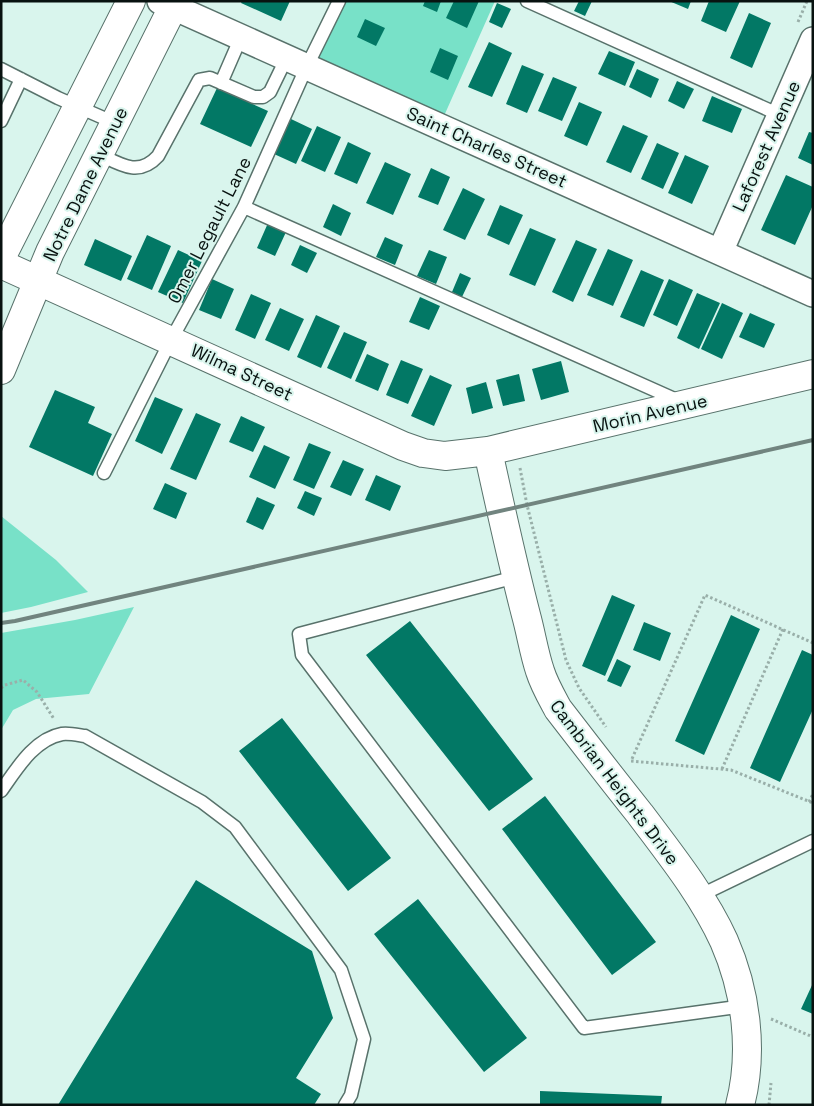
<svg xmlns="http://www.w3.org/2000/svg" width="814" height="1106" viewBox="0 0 814 1106" font-family="'Space Grotesk',sans-serif">
<style>
.green{fill:#78e1c8}
.building{fill:#027865}
.lines{fill:none;stroke-linecap:round;stroke-linejoin:round}
.service-casing{stroke:#58726b;stroke-width:15}
.minor-casing{stroke:#58726b;stroke-width:28}
.tertiary-casing{stroke:#58726b;stroke-width:30}
.secondary-casing{stroke:#58726b;stroke-width:30}
.path{stroke:#99afa9;stroke-width:3;stroke-dasharray:2.5 2.5;stroke-linecap:butt}
.service{stroke:#fff;stroke-width:12}
.minor{stroke:#fff;stroke-width:25}
.tertiary{stroke:#fff;stroke-width:28}
.secondary{stroke:#fff;stroke-width:28}
.rail{stroke:#71847f;stroke-width:4}
.labels{text-anchor:middle;dominant-baseline:central;stroke-width:4;stroke-linejoin:round;paint-order:stroke}
.street-label{font-size:18px;fill:#081210;stroke:#d9f5ed}
</style>
<rect width="100%" height="100%" fill="#d9f5ed"/>
<path class="green" d="M341,1H495L440,125L309,66Z
M1,516L56,560L88,592L31,607L1,613Z
M134,607L89,694L36,699L13,710L1,730V633L75,620Z"/>
<path class="building" d="M242,1H290L281,21L241,3Z
M425,1H441L437,12L423,6Z
M454,1H479L467,28L446,18Z
M579,1H592L585,16L574,11Z
M669,1H691L688,9Z
M709,1H740L726,32L701,21Z
M497,3L511,9L502,28L489,22Z
M749,13L771,23L752,68L730,58Z
M365,19L385,28L376,46L357,37Z
M489,42L512,53L492,97L468,87Z
M440,48L458,56L448,80L430,72Z
M609,51L635,62L625,86L598,74Z
M522,65L544,74L527,113L506,104Z
M637,69L659,79L651,98L629,87Z
M553,77L577,87L562,121L538,111Z
M677,81L694,89L684,109L668,101Z
M217,88L268,111L251,147L200,124Z
M712,96L742,109L732,133L702,121Z
M579,102L602,112L587,146L564,136Z
M291,119L312,129L296,164L274,154Z
M623,125L648,136L631,173L606,162Z
M317,126L341,137L325,172L301,161Z
M809,132L813,133V165L798,158Z
M348,142L371,153L357,184L334,174Z
M657,143L679,153L663,189L641,179Z
M685,155L709,166L692,204L668,193Z
M385,162L411,174L393,215L366,203Z
M431,168L450,177L438,205L418,197Z
M786,175L813,187V205L795,245L761,230Z
M463,188L485,199L465,240L443,230Z
M333,204L351,213L341,236L323,227Z
M500,205L523,215L509,245L487,235Z
M268,223L286,232L275,256L257,248Z
M530,228L556,239L535,286L509,275Z
M147,235L171,246L152,290L127,279Z
M385,237L403,245L395,265L376,257Z
M95,239L132,256L121,281L84,265Z
M576,240L597,249L573,302L552,292Z
M300,245L317,253L307,273L291,265Z
M608,249L633,260L613,306L587,295Z
M178,250L202,261L183,303L158,292Z
M429,250L447,257L436,284L417,276Z
M641,270L664,280L644,327L620,317Z
M460,273L471,278L462,297L452,292Z
M212,279L234,289L221,319L199,310Z
M669,279L693,290L677,326L653,315Z
M697,293L720,303L699,349L677,338Z
M251,294L271,303L255,339L235,330Z
M420,297L440,306L429,330L409,322Z
M722,303L743,313L722,359L701,349Z
M280,308L304,319L289,351L265,340Z
M750,313L775,324L764,348L739,337Z
M316,315L340,326L321,368L297,357Z
M344,332L367,342L351,379L327,368Z
M367,354L389,364L378,391L355,381Z
M401,360L423,369L408,404L386,395Z
M561,361L569,392L541,400L532,369Z
M519,374L525,401L503,406L496,380Z
M430,375L452,385L434,426L411,416Z
M486,382L493,408L472,414L466,388Z
M55,390L95,407L88,423L112,434L93,476L29,447Z
M155,397L183,409L162,454L135,441Z
M196,413L221,424L196,480L170,469Z
M241,416L265,427L253,452L229,442Z
M309,443L331,452L314,489L293,480Z
M264,445L290,457L275,489L249,477Z
M343,460L364,469L351,496L330,487Z
M376,475L401,486L390,511L365,500Z
M165,483L187,493L176,519L153,509Z
M305,491L322,498L314,516L297,508Z
M257,497L275,505L263,530L246,522Z
M612,595L635,605L605,676L582,666Z
M731,615L760,629L704,755L675,741Z
M410,621L473,701L533,779L489,811L366,655Z
M644,622L671,633L660,661L633,650Z
M802,650L813,655V709L780,782L750,768Z
M617,659L631,666L621,687L607,681Z
M282,718L391,858L348,891L239,751Z
M545,796L656,942L612,975L502,829Z
M196,880L312,951L333,1018L296,1078L321,1094L314,1105H58Z
M418,899L527,1038L484,1072L374,934Z
M813,983V1014L801,1009Z
M540,1091L662,1096L661,1105H540Z"/>
<g class="lines">
<g class="service-casing">
<path id="service" d="M527,1L780,115
M1,69L58,98L115,123
M221,83L241,37
M1,121L21,79
M99,154C121,165 139,177 158,156L199,80L210,78L254,97H263L270,92L287,57
M244,207L679,401
M104,473L171,340L244,207L307,66L339,1
M516,577L299,634L302,655L584,1028L744,1006
M1,791C16,770 34,739 62,734C69,733 78,735 85,736L202,802L235,827L341,970L364,1039L351,1095L345,1105
M699,896L813,841"/>
</g>
<g class="minor-casing">
<path id="minor" d="M160,1L813,294
M720,252L813,40"/>
</g>
<g class="tertiary-casing">
<path id="tertiary" d="M1,264L403,446L423,453L445,456L488,451L813,374
M488,451C500,506 512,561 526,615C531,633 534,653 540,671C544,684 551,696 558,709C585,744 612,779 640,814C670,854 703,895 724,941C746,991 754,1051 740,1105"/>
</g>
<g class="secondary-casing">
<path id="secondary" d="M1,258L131,1
M1,370L50,252L176,1"/>
</g>
<path class="path" d="M798,22L807,1
M520,468L527,505L566,660L579,688L606,727
M813,643L705,595L631,761L731,770L813,803
M1,688L5,685L23,680L37,692L54,719
M722,769L783,629
M809,802L813,794
M771,1019L813,1037
M769,1105L771,1083"/>
<use href="#service" class="service"/>
<use href="#minor" class="minor"/>
<use href="#tertiary" class="tertiary"/>
<use href="#secondary" class="secondary"/>
<path class="rail" d="M1,623L15,621L813,440"/>
</g>
<g class="labels">
<g class="street-label">
<text transform="translate(766 146) rotate(-66)">Laforest Avenue</text>
<text transform="translate(487 147) rotate(24)">Saint Charles Street</text>
<text transform="translate(85 184) rotate(-64)">Notre Dame Avenue</text>
<text transform="translate(209 230) rotate(-63)">Omer Legault Lane</text>
<text transform="translate(242 372) rotate(25)">Wilma Street</text>
<text transform="translate(650 413) rotate(-13)">Morin Avenue</text>
<text transform="translate(615 782) rotate(53)">Cambrian Heights Drive</text>
</g>
</g>
<rect width="814" height="1106" fill="none" stroke="#081210" stroke-width="5"/>
</svg>
